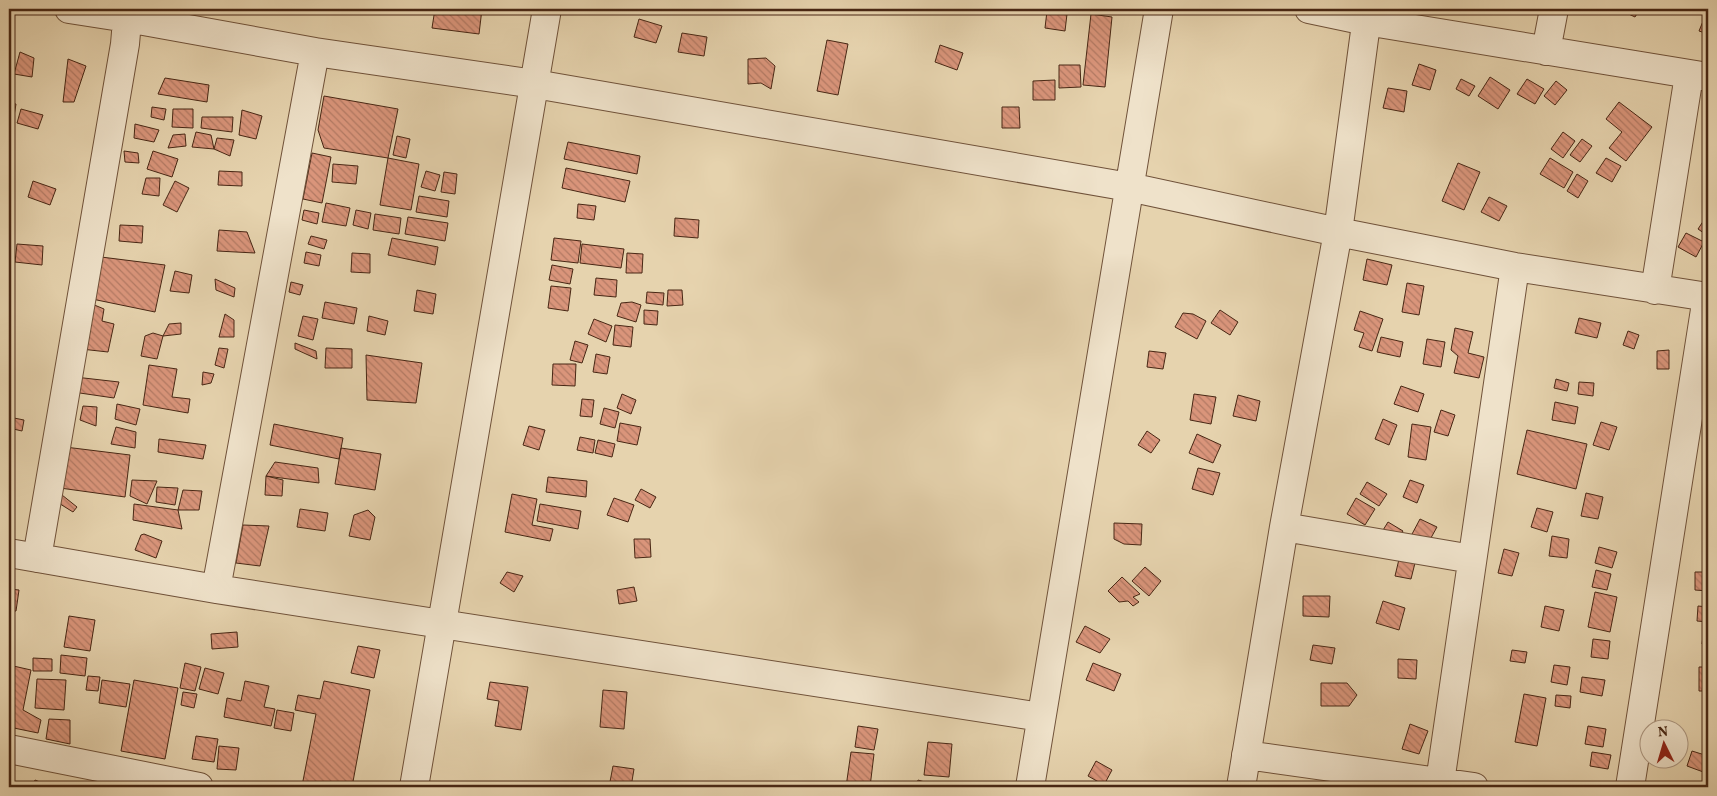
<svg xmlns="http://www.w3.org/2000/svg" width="1717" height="796" viewBox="0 0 1717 796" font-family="Vollkorn,serif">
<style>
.building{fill:url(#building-back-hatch);stroke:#482714}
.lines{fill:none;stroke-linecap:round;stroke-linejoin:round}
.street-casing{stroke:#70523a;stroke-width:30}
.street{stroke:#efe2ca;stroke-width:28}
</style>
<defs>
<pattern id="building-back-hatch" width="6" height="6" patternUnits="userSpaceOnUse" patternTransform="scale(1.25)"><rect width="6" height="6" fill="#da957b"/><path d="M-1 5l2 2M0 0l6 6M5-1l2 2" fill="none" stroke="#b37a64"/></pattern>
</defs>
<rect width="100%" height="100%" fill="#e6d3ae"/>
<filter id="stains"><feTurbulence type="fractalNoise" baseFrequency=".004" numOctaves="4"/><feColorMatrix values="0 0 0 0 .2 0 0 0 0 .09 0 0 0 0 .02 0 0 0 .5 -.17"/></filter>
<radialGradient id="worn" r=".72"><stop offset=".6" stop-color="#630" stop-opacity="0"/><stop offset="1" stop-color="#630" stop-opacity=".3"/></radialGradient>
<path class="building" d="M435,9H482L479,34L432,28Z
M1618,9H1640L1635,17Z
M1047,11L1067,14L1065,31L1045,28Z
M1091,14L1112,17L1105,87L1083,85Z
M1706,14H1708V34L1699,31Z
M639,19L662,26L656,43L634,37Z
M682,33L707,37L704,56L678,52Z
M827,40L848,44L838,95L817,91Z
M940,45L963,53L957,70L935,62Z
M20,52L34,58L32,77L14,74Z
M766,58L775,66L771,89L761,83L748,84V59Z
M68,59L86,66L74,102H63Z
M1419,64L1436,70L1430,90L1412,85Z
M1059,65H1080L1081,87L1059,88Z
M1490,77L1510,90L1498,109L1478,96Z
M165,78L209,85L207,102L158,94Z
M1461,79L1475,86L1469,96L1456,89Z
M1527,79L1544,89L1535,104L1517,94Z
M1055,80V100H1033V81Z
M1556,81L1567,90L1555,105L1544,96Z
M1388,88L1407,91L1404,112L1383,108Z
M324,96L398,109L388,158L324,148L318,130Z
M1619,102L1652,127L1626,161L1609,148L1622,132L1606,119Z
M9,103L16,104L13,122L9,121Z
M152,107L166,109L164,120L151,117Z
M1002,107H1019L1020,128H1002Z
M21,109L43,115L38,129L17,123Z
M173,109H193V128L172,127Z
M242,110L262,116L256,139L239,135Z
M202,117H233L232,132L201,128Z
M135,124L159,130L154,142L134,138Z
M196,132L211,135L214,149L192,147Z
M1563,132L1575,141L1563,158L1551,149Z
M185,134L186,146L168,148L173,135Z
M397,136L410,139L406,158L393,155Z
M217,138L234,140L230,156L214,149Z
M1582,139L1592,146L1580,162L1570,155Z
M568,142L640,156L637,174L564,159Z
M124,151L138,153L139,163L125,162Z
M153,151L178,159L172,177L147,169Z
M312,153L331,157L322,203L303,199Z
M388,158L419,164L411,210L380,205Z
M1550,158L1573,172L1564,188L1540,174Z
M1606,158L1621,166L1612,182L1596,173Z
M1458,163L1480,172L1464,210L1442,201Z
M333,164L358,166L356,184L332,182Z
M566,168L630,181L625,202L562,188Z
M219,171L242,172V186L218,185Z
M426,171L440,175L435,191L421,187Z
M444,172L457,174L455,194L441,192Z
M1577,174L1588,181L1578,198L1567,191Z
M146,178H160L159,196L142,194Z
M33,181L56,189L50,205L28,197Z
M175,181L189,188L177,212L163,205Z
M419,196L449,201L447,217L416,212Z
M1489,197L1507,206L1499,221L1481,212Z
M326,203L350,208L346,226L322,222Z
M578,204L596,206L594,220L577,218Z
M304,210L319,213L317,224L302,220Z
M356,210L371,213L368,229L353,225Z
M375,214L401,218L399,234L373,230Z
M1708,214V236L1698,229Z
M408,217L448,223L445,241L405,234Z
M675,218L699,220L698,238L674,236Z
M120,225L143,226L142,243L119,241Z
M219,230L247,232L255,253L217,251Z
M1686,233L1704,242L1696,257L1678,247Z
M311,236L327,240L324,249L308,244Z
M392,238L438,247L435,265L388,255Z
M554,238L581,241L578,263L551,260Z
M17,244L43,246L42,265L15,262Z
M582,244L624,249L621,268L580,263Z
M306,252L321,255L319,266L304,263Z
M352,253L370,254V273L351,272Z
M627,253L643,254L642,273H626Z
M101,257L165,265L155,312L92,299Z
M1367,259L1392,265L1387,285L1363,280Z
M552,265L573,269L570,284L549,280Z
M175,271L192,275L189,293L170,291Z
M596,278L617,280L616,297L594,295Z
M215,279L235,288L234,297L216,290Z
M291,282L303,285L300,295L289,292Z
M1407,283L1424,286L1419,315L1402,312Z
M551,286L571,288L568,311L548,308Z
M417,290L436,294L433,314L414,311Z
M668,290H682L683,305L667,306Z
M647,292L664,293L663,305L646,303Z
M325,302L357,308L354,324L322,318Z
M632,302L641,305L636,322L617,316L621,303Z
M92,304L104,309L102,321L114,324L108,352L81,349Z
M644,310L658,311L657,325L644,324Z
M1220,310L1238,322L1230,335L1211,323Z
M1360,311L1383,319L1372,351L1359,347L1364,333L1354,330Z
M1183,313L1193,314L1206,321L1197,339L1175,327Z
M225,314L234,320V337H219Z
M303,316L318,319L313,340L298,336Z
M369,316L388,321L385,335L367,331Z
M1579,318L1601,323L1597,338L1575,333Z
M594,319L612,326L606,342L588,334Z
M181,323V334L163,336L169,324Z
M615,325L633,327L631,347L613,345Z
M1455,328L1473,332L1468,353L1484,357L1479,378L1454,373L1458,356L1451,350Z
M1628,331L1639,335L1634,349L1623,345Z
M153,333L163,336L157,359L141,356L145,336Z
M1381,337L1403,342L1400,357L1377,352Z
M1427,339L1445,342L1441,367L1423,364Z
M575,341L588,345L582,363L570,360Z
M295,343L316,351L317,359L295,349Z
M219,348L228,349L224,368L215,365Z
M326,348L352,349V368H325Z
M1669,350V369H1657V351Z
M1149,351L1166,353L1163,369L1147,367Z
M596,354L610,357L607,374L593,372Z
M366,355L422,363L416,403L367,400Z
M553,364H576L575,386L552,385Z
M149,365L177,369L172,397L190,399L188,413L143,405Z
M203,372L214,374L211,383L202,385Z
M75,377L119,382L114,398L73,392Z
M1556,379L1569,383L1567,391L1554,388Z
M1579,382L1594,383L1593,396L1578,394Z
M1401,386L1424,394L1418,412L1394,404Z
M622,394L636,400L631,414L617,408Z
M1194,394L1216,397L1211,424L1190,420Z
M1238,395L1260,401L1256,421L1233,416Z
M582,399L594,400L592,417L580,416Z
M1555,402L1578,407L1575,424L1552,420Z
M117,404L140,409L136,425L115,419Z
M83,406L97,407L96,426L80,420Z
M604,408L619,412L615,428L600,424Z
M1441,410L1455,415L1448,436L1434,432Z
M9,417L24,420L22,431L9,428Z
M1383,419L1397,425L1389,445L1375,439Z
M1601,422L1617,427L1609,450L1593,445Z
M620,423L641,427L637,445L617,441Z
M274,424L343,438L339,459L270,445Z
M1412,424L1431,427L1426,460L1408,457Z
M529,426L545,430L539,450L523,445Z
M116,427L136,432L135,448L111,444Z
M1527,430L1587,444L1576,489L1517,474Z
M1147,431L1160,440L1151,453L1138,445Z
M1197,434L1221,445L1213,463L1189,453Z
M580,437L595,440L593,453L577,450Z
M159,439L206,445L203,459L158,452Z
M598,440L615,444L612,457L595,453Z
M65,447L130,455L125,497L60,488Z
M341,448L381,454L375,490L335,484Z
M275,462L318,468L319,483L266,476Z
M1198,468L1220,473L1213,495L1192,489Z
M266,476L283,480L282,496L265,495Z
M548,477L587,481L586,497L546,492Z
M132,480L157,481L147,504L130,496Z
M1410,480L1424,485L1417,503L1403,497Z
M1367,482L1387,494L1379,506L1360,494Z
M157,487L178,488L175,505L156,502Z
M641,489L656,497L650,508L635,500Z
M183,490L202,491L199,510H178Z
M1586,493L1603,497L1598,519L1581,516Z
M512,494L537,499L532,525L553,529L550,541L505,532Z
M62,495L77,507L73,512L57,502Z
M614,498L634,505L628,522L607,515Z
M1356,498L1375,509L1365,525L1347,514Z
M134,504L178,510L182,529L133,520Z
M540,504L581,511L578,529L537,521Z
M1537,508L1553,512L1547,532L1531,527Z
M300,509L328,513L325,531L297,527Z
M368,510L375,517L370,540L349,536L354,515Z
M1420,519L1437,527L1427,545L1411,536Z
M1388,522L1403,531L1394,544L1380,535Z
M1114,523L1142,524L1141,545L1124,544L1114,539Z
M243,525L269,526L260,566L236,563Z
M144,534L162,541L156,558L135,550L141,535Z
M1552,536L1569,539L1567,558L1549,556Z
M634,539H650L651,557L635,558Z
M1599,547L1617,552L1612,568L1595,563Z
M1504,549L1519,553L1512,576L1498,573Z
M1400,555L1416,559L1411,579L1395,576Z
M1145,567L1161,581L1149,596L1132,581Z
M1596,570L1611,574L1607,590L1592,587Z
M507,572L523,576L514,592L500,583Z
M1695,572H1708V591L1695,590Z
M1122,577L1140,594L1133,597L1139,602L1133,606L1128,601L1119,602L1108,591Z
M634,587L637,601L619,604L617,590Z
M9,589L19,590L16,611H9Z
M1595,592L1617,597L1610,632L1588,627Z
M1303,596H1330L1329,617L1303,616Z
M1383,601L1405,608L1399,630L1376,623Z
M1545,606L1564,610L1559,631L1541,627Z
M1698,606L1708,607V622L1697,621Z
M69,616L95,620L90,651L64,647Z
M1085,626L1110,639L1100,653L1076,642Z
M1704,627L1708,628V645L1702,644Z
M237,632L238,647L212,649L211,634Z
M1593,639L1610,641L1608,659L1591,657Z
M1313,645L1335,648L1332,664L1310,660Z
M358,646L380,650L374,678L351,673Z
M1512,650L1527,652L1525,663L1510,661Z
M61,655L87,658L85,676L60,673Z
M33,658L52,659V671H33Z
M1398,659L1417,660L1416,679L1398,678Z
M185,663L201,667L195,691L180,688Z
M1093,663L1121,674L1114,691L1086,680Z
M9,665L31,670L23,710L41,720L38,733L9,727Z
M1554,665L1570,667L1567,685L1551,682Z
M1699,667H1708V691H1699Z
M205,668L224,673L218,694L199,689Z
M88,676L100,677L98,691L86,690Z
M1582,677L1605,680L1602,696L1580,692Z
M37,679L66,680L64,710L35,708Z
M102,680L130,684L126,707L99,703Z
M134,680L178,688L165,759L121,751Z
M245,681L269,686L264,707L275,709L271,726L224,717L227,698L241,701Z
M324,681L370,690L352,787H311L302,786L316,714L295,710L298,695L320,699Z
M490,682L528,687L521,730L495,726L499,701L487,699Z
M1321,683H1347L1357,695L1349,706H1321Z
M603,690L627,692L624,729L600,727Z
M183,692L197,694L194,708L181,705Z
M1524,694L1546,698L1537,746L1515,742Z
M1556,695L1571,696L1570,708L1555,706Z
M277,710L294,713L291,731L274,728Z
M49,719L70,720V744L46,739Z
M1410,724L1428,731L1419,754L1402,749Z
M858,726L878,729L874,750L855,747Z
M1588,726L1606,729L1603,747L1585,744Z
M196,736L218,739L214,762L192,759Z
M928,742L952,744L949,777L924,775Z
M219,746L239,748L236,770L217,769Z
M1692,751L1708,756V766L1706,773L1687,766Z
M851,752L874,754L870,787H846Z
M1592,752L1611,755L1608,769L1590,766Z
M1096,761L1112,770L1104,785L1088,776Z
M613,766L634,769L631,787H609Z
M35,780L52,787H32Z
M918,780L938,786L937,787H916Z"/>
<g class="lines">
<g class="street-casing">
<path id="street" d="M69,9L127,18L315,52L535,84L1129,187L1338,232L1515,267L1708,297
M1309,9L1366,21L1708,77
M1546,51L1554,9
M1655,290L1689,75
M1284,527L1472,559
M9,553L216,589L1041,717
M37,558L125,44L128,9
M216,589L315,52
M9,749L199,787
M1246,755L1474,787
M1440,782L1515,267
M414,787L547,9
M1030,787L1159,9
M1241,787L1284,527L1338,232L1368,9
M1630,787L1707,297"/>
</g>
<use href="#street" class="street"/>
</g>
<rect width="1717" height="796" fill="none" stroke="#e6d3ae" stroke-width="30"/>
<rect x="10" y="10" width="1697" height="776" fill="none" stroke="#482714" stroke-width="2.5"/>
<rect x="15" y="15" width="1687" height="766" fill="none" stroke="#482714"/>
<g transform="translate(1664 744) rotate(355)"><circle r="24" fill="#efe2ca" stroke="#ac9781"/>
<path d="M0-4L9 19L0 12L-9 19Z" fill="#8f2418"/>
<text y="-8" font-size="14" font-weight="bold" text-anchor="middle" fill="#482714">N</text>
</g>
<rect width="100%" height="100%" filter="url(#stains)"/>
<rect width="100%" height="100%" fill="url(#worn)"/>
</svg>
